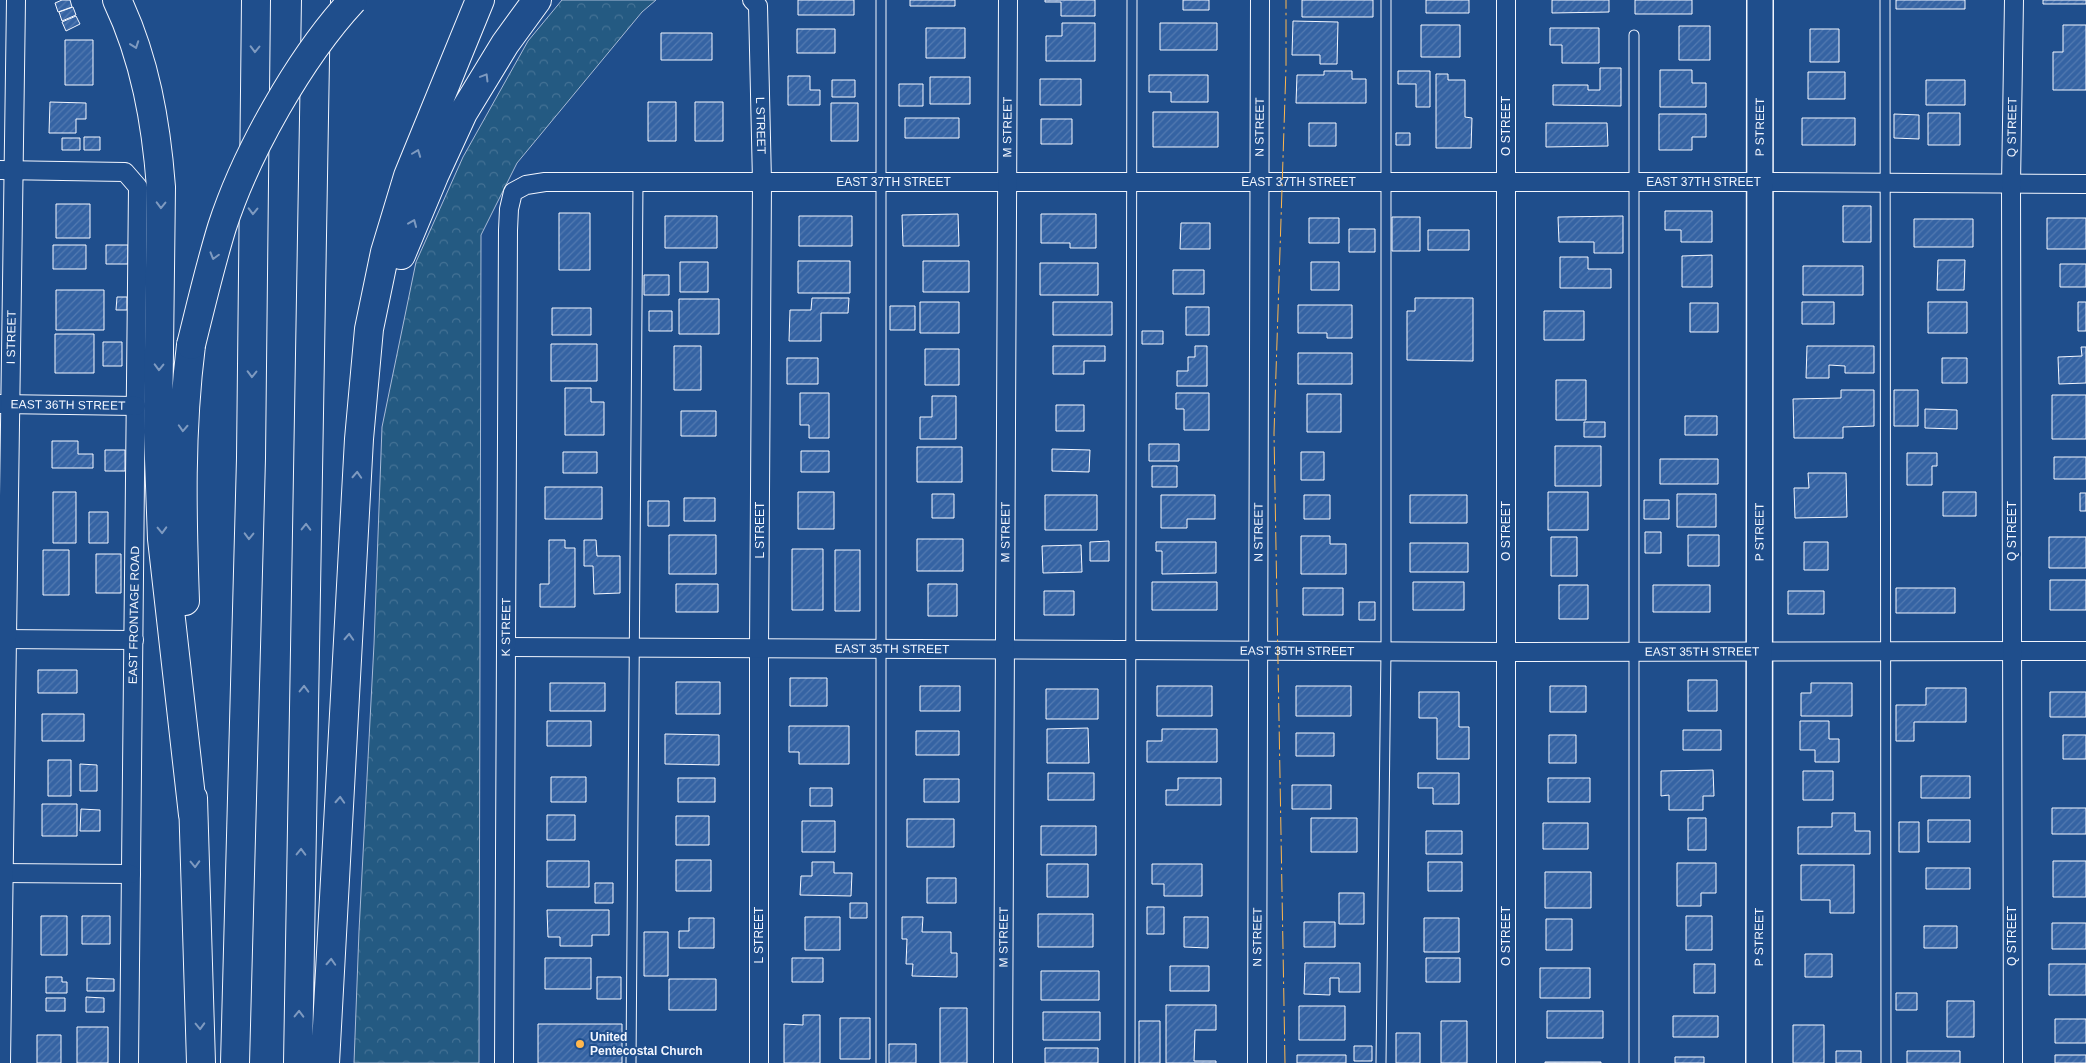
<svg xmlns="http://www.w3.org/2000/svg" width="2086" height="1063" viewBox="0 0 2086 1063" font-family="Arial,sans-serif">
<style>
.forest{fill:url(#forest-crowns);stroke:#a8bbd7}
.building{fill:url(#building-hatch);stroke:#f2f6ff}
.lines{fill:none;stroke-linecap:round;stroke-linejoin:round}
.lane-casing{stroke:#f2f6ff;stroke-width:11}
.street-casing{stroke:#f2f6ff;stroke-width:20}
.secondary-casing{stroke:#f2f6ff;stroke-width:28}
.highway-casing{stroke:#f2f6ff;stroke-width:30}
.lane{stroke:#1f4e8c;stroke-width:9}
.street{stroke:#1f4e8c;stroke-width:18}
.secondary{stroke:#1f4e8c;stroke-width:25}
.highway{stroke:#1f4e8c;stroke-width:28}
.highway-bridge-casing{stroke:#f2f6ff;stroke-width:30;stroke-linecap:butt}
.highway-bridge{stroke:#1f4e8c;stroke-width:28}
.power{stroke:#ffb74d;stroke-width:1;stroke-dasharray:18 4 2.5 4;stroke-linecap:butt}
.oneway{stroke:#7e9ac0}
.poi-dot{fill:#ffb74d;stroke:#1f4e8c;stroke-width:2}
.labels{text-anchor:middle;dominant-baseline:central;stroke-width:4;stroke-linejoin:round;paint-order:stroke}
.street-label{font-size:12px;fill:#f2f6ff;stroke:#1f4e8c}
.poi-label{font-size:12px;font-weight:bold;fill:#f2f6ff;stroke:#1f4e8c;text-anchor:start}
</style>
<defs>
<pattern id="forest-crowns" width="20" height="18" patternUnits="userSpaceOnUse" patternTransform="scale(1.25)"><rect width="20" height="18" fill="#245a82"/><path d="M2 6a3 3 0 1 1 6 0M12 15a3 3 0 1 1 6 0" fill="none" stroke="#447295"/></pattern>
<pattern id="building-hatch" width="6" height="6" patternUnits="userSpaceOnUse" patternTransform="scale(1.25)"><rect width="6" height="6" fill="#3563a3"/><path d="M-1 1l2-2M0 6l6-6M5 7l2-2" fill="none" stroke="#537ab1"/></pattern>
</defs>
<rect width="100%" height="100%" fill="#1f4e8c"/>
<path class="forest" d="M562,0H656L642,12L517,163L481,235L479,1063H354L359,931L374,644L382,427L416,262L463,157L528,41Z"/>
<path class="building" d="M62,0H70L72,7L58,12L55,3Z
M798,0H854V15H798Z
M910,0H955V6H910Z
M1045,0H1095V16H1061V2H1045Z
M1183,0H1209V10H1183Z
M1302,0H1373V17H1302Z
M1426,0H1469V13H1426Z
M1552,0H1609V12L1552,13Z
M1635,0H1692V14H1635Z
M1896,0H1965V9H1896Z
M2043,0H2086V4H2043Z
M73,7L76,15L62,21L59,12Z
M76,16L80,24L66,31L62,22Z
M1293,21L1338,22L1337,64H1320V55H1292Z
M1062,23H1095V61H1046V36H1062Z
M1160,23H1217V50H1160Z
M1421,25H1460V57H1421Z
M2063,25H2086V90H2053V52H2063Z
M1679,26H1710V60H1679Z
M926,28H965V58H926Z
M1550,28H1599V63H1562V45H1550Z
M797,29H835V53H797Z
M1810,29H1839V62H1810Z
M661,33H712V60H661Z
M65,40H93V85H65Z
M1600,68H1621V106L1553,105V85H1588V90H1600Z
M1660,70H1692V83H1706V107H1660Z
M1324,71H1352V79H1366V103H1296L1297,75H1324Z
M1398,71H1430V107H1416V84H1398Z
M1808,72H1845V99H1808Z
M1436,74H1448V80H1465V117L1472,118L1471,148H1436Z
M1149,75H1208V102H1171V92H1149Z
M788,76H810V90H820V105H788Z
M930,77H970V104H930Z
M1040,79H1081V105H1040Z
M832,80H855V97H832Z
M1926,80H1965V105H1926Z
M899,84H923V106H899Z
M50,102L86,103V119H76V133H49Z
M648,102H676V141H648Z
M695,102H723V141H695Z
M831,103H858V141H831Z
M1153,112H1218V147H1153Z
M1928,113H1960V145H1928Z
M1659,114H1706V137H1692V150H1659Z
M1894,114L1919,115V139L1894,138Z
M905,118H959V138H905Z
M1802,118H1855V145H1802Z
M1041,119H1072V144H1041Z
M1309,123H1336V146H1309Z
M1546,123H1607L1608,146L1546,147Z
M1396,133H1410V145H1396Z
M84,137H100V150H84Z
M62,138H80V150H62Z
M56,204H90V238H56Z
M1843,206H1871V242H1843Z
M1665,211H1712V242H1681V230H1665Z
M559,213H590V270H559Z
M958,214L959,246H903L902,215Z
M1041,214H1096V248H1070V243H1041Z
M665,216H717V248H665Z
M799,216H852V246H799Z
M1623,216V253H1594V242H1559L1558,217Z
M1392,217H1420V251H1392Z
M1309,218H1339V243H1309Z
M2047,218H2086V249H2047Z
M1914,219H1973V247H1914Z
M1181,223H1210V249H1180Z
M1349,229H1375V252H1349Z
M1428,230H1469V250H1428Z
M53,245H86V269H53Z
M106,245H128V264H106Z
M1712,255V287H1682V256Z
M1560,257H1588V269H1611V288H1560Z
M1938,260H1965L1964,290H1937Z
M798,261H850V293H798Z
M923,261H969V292H923Z
M680,262H708V292H680Z
M1311,262H1339V290H1311Z
M1040,263H1098V295H1040Z
M2060,264H2086V287H2060Z
M1803,266H1863V295H1803Z
M1173,270H1204V294H1173Z
M644,275H669V295H644Z
M56,290H104V330H56Z
M117,297H127V310H116Z
M812,298H849L848,313H821V341H789L790,310H811Z
M1415,298H1473V361L1407,360V311H1415Z
M679,299H719V334H679Z
M920,302H959V333H920Z
M1053,302H1112V335H1053Z
M1802,302H1834V324H1802Z
M1928,302H1967V333H1928Z
M2078,302H2086V331H2078Z
M1690,303H1718V332H1690Z
M1298,305H1352V338H1327V333H1298Z
M890,306H915V330H890Z
M1186,307H1209V335H1186Z
M552,308H591V335H552Z
M649,311H672V331H649Z
M1544,311H1584V340H1544Z
M1142,331H1163V344H1142Z
M55,334H94V373H55Z
M103,342H122V366H103Z
M551,344H597V381H551Z
M674,346H701V390H674Z
M1053,346H1105V361H1084V374H1053Z
M1195,346H1207V386H1177V371H1188V357H1195Z
M1807,346H1874V373H1845V366L1829,365V378H1806Z
M2081,347H2086V383L2059,384L2058,357L2082,356Z
M925,349H959V385H925Z
M1298,353H1352V384H1298Z
M787,358H818V384H787Z
M1942,358H1967V383H1942Z
M1556,380H1586V420H1556Z
M565,388H591V402H604V435H565Z
M1841,390H1874V426L1843,427V438H1794L1793,399L1841,398Z
M1894,390H1918V426H1894Z
M800,393H829V438H809V425H800Z
M1176,393H1209V430H1184V409H1176Z
M1307,394H1341V432H1307Z
M2052,395H2086V439H2052Z
M932,396H956V439H920V417H932Z
M1056,405H1084V431H1056Z
M1925,409L1957,410V429L1925,428Z
M681,411H716V436H681Z
M1685,416H1717V435H1685Z
M1584,422H1605V437H1584Z
M52,441H78V454H93V468H52Z
M1149,444H1179V461H1149Z
M1555,446H1601V486H1555Z
M917,447H962V482H917Z
M1052,449L1090,450L1089,472L1052,471Z
M105,450H125V471H105Z
M801,451H829V472H801Z
M563,452H597V473H563Z
M1301,452H1324V480H1301Z
M1907,453H1937V466H1932V485H1907Z
M2054,457H2086V479H2054Z
M1660,459H1718V484H1660Z
M1152,466H1177V487H1152Z
M1808,473H1846L1847,517L1795,518L1794,488H1809Z
M545,487H602V519H545Z
M53,492H76V543H53Z
M798,492H834V529H798Z
M1548,492H1588V530H1548Z
M1943,492H1976V516H1943Z
M2080,493H2086V511H2080Z
M932,494H954V518H932Z
M1677,494H1716V527H1677Z
M1045,495H1097V530H1045Z
M1161,495H1215V519H1187V528H1161Z
M1304,495H1330V519H1304Z
M1410,495H1467V523H1410Z
M684,498H715V521H684Z
M1644,500H1669V519H1644Z
M648,501H669V526H648Z
M89,512H108V543H89Z
M1645,532H1661V553H1645Z
M669,535H716V574H669Z
M1688,535H1719V566H1688Z
M1301,536H1330V544H1346V574H1301Z
M1551,537H1577V576H1551Z
M2049,537H2086V568H2049Z
M917,539H963V571H917Z
M549,540H565V548H575V607H540V584H549Z
M584,540H596L597,556H620V593L594,594L593,566H584Z
M1109,541V561H1090V542Z
M1156,542H1216V573L1162,574V551H1156Z
M1804,542H1828V570H1804Z
M1410,543H1468V572H1410Z
M1081,545L1082,572L1043,573L1042,546Z
M792,549H823V610H792Z
M43,550H69V595H43Z
M835,550H860V611H835Z
M96,554H121V593H96Z
M2050,580H2086V610H2050Z
M1152,582H1217V610H1152Z
M1413,582H1464V610H1413Z
M676,584H718V612H676Z
M928,584H957V616H928Z
M1559,585H1588V619H1559Z
M1653,585H1710V612H1653Z
M1303,588H1343V615H1303Z
M1896,588H1955V613H1896Z
M1044,591H1074V615H1044Z
M1788,591H1824V614H1788Z
M1359,602H1375V620H1359Z
M38,670H77V693H38Z
M790,678H827V706H790Z
M1688,680H1717V711H1688Z
M676,682H720V714H676Z
M550,683H605V711H550Z
M1811,683H1852V716H1801V693H1811Z
M920,686H960V711H920Z
M1157,686H1212V716H1157Z
M1296,686H1351V716H1296Z
M1550,686H1586V712H1550Z
M1926,688H1966V722H1914V741H1896V705H1926Z
M1046,689H1098V719H1046Z
M1419,692H1459V727H1469V759H1437V718H1419Z
M2050,692H2086V717H2050Z
M42,714H84V741H42Z
M547,721H591V746H547Z
M1800,721H1829V739H1839V762H1815V750H1800Z
M789,726H849V764H799V752H789Z
M1088,728L1089,763H1047V729Z
M1162,729H1217V762H1147V741H1162Z
M1683,730H1721V750H1683Z
M916,731H959V755H916Z
M1296,733H1334V756H1296Z
M665,734L719,735V765L665,764Z
M1549,735H1576V763H1549Z
M2063,735H2086V759H2063Z
M48,760H71V796H48Z
M80,764L97,765V791H80Z
M1713,770L1714,796H1703V810H1669V795L1661,796V771Z
M1803,771H1833V800H1803Z
M1048,773H1094V800H1048Z
M1418,773H1459V804H1433V788H1418Z
M1921,776H1970V798H1921Z
M551,777H586V802H551Z
M678,778H715V802H678Z
M1178,778H1221V805H1166V790H1178Z
M1548,778H1590V802H1548Z
M924,779H959V802H924Z
M1292,785H1331V809H1292Z
M810,788H832V806H810Z
M42,804H77V836H42Z
M2052,808H2086V834H2052Z
M81,809L100,810V831H80Z
M1832,813H1855V831H1870V854H1798V827H1832Z
M547,815H575V840H547Z
M676,816H709V845H676Z
M1311,818H1357V852H1311Z
M1688,818H1706V850H1688Z
M907,819H954V847H907Z
M1928,820H1970V842H1928Z
M802,821H835V852H802Z
M1899,822H1919V852H1899Z
M1543,823H1588V849H1543Z
M1041,826H1096V855H1041Z
M1426,831H1462V854H1426Z
M676,860H711V891H676Z
M547,861H589V887H547Z
M2053,861H2086V897H2053Z
M812,862H834V873H852L851,896L800,895L801,876H812Z
M1428,862H1462V891H1428Z
M1677,863H1716V893H1701V906H1677Z
M1047,864H1088V897H1047Z
M1152,864H1202V896H1164V884H1152Z
M1801,865H1854V913H1830V900H1801Z
M1926,868H1970V889H1926Z
M1545,872H1591V908H1545Z
M927,878H956V903H927Z
M595,883H613V903H595Z
M1339,893H1364V924H1339Z
M850,903H867V918H850Z
M1147,907H1164V934H1147Z
M547,910H609V935H592V946H560V937H548Z
M1038,914H1093V947H1038Z
M41,916H67V955H41Z
M82,916H110V944H82Z
M1686,916H1712V950H1686Z
M805,917H840V950H805Z
M902,917H923L922,932H951V953H957V977L912,976L913,964H906L907,939H902Z
M1184,917H1208V948L1184,947Z
M689,918H714V948H679V931H689Z
M1424,918H1459V952H1424Z
M1546,919H1572V950H1546Z
M1304,922H1335V947H1304Z
M2052,923H2086V949H2052Z
M1924,926H1957V948H1924Z
M644,932H668V976H644Z
M1805,954H1832V977H1805Z
M545,958H591V989H545Z
M792,958H823V982H792Z
M1426,958H1460V982H1426Z
M1305,963H1360V992H1339V978H1330V995L1304,994Z
M1694,964H1715V993H1694Z
M2049,964H2086V995H2049Z
M1170,966H1209V991H1170Z
M1540,968H1590V998H1540Z
M1041,971H1099V1000H1041Z
M46,977H62V982H67V993H46Z
M597,977H621V999H597Z
M87,978L114,979V991H87Z
M669,979H716V1010H669Z
M1896,993H1917V1010H1896Z
M86,997L104,998V1012H86Z
M46,998H65V1011H46Z
M1947,1001H1974V1037H1947Z
M1166,1005H1216V1030H1195L1194,1061H1216V1063H1166Z
M1299,1006H1345V1040H1299Z
M940,1008H967V1063H940Z
M1547,1011H1603V1038H1547Z
M1043,1012H1100V1040H1043Z
M803,1015H820V1063H784V1024L803,1025Z
M1673,1016H1718V1037H1673Z
M840,1018H870V1059H840Z
M2055,1019H2086V1043H2055Z
M1139,1021H1160V1063H1139Z
M1441,1021H1467V1063H1441Z
M538,1024H622V1063H538Z
M1793,1025H1824V1063H1793Z
M77,1027H108V1063H77Z
M1396,1033H1420V1063H1396Z
M37,1035H61V1063H37Z
M889,1044H916V1063H889Z
M1354,1046H1372V1061H1354Z
M1045,1048H1098V1063H1045Z
M1836,1051H1861V1063H1836Z
M1907,1051H1960V1063H1907Z
M1297,1055H1346V1063H1297Z
M2055,1055H2086V1063H2055Z
M1675,1057H1704V1063H1675Z
M1545,1062H1601V1063H1545Z"/>
<g class="lines">
<g class="lane-casing">
<path id="lane" d="M1885,0L1886,1063
M631,1063L638,182
M881,1063V0
M1130,1063L1132,0
M1381,1063L1386,650V0
M1634,1063V35"/>
</g>
<g class="street-casing">
<g id="street">
<path id="s1" d="M752,0L758,6L762,182L759,648V1063"/>
<path d="M0,170L125,172L138,187L129,1063"/>
<path id="s2" d="M0,404L136,406"/>
<path d="M0,639L134,640"/>
<path id="s3" d="M507,647L1506,652L2086,651"/>
<path d="M0,873L131,874"/>
<path id="s4" d="M1,1063L16,0"/>
<path id="s5" d="M504,1063L508,230L509,209L513,192L526,185L545,182H1760L2086,184"/>
<path id="s6" d="M1003,1063L1008,0"/>
<path id="s7" d="M1257,1063L1260,0"/>
<path d="M1506,1063V0"/>
<path id="s8" d="M2013,1063L2011,184L2014,0"/>
</g>
</g>
<g class="secondary-casing">
<g id="secondary">
<path id="s9" d="M1759,1063L1760,0"/>
</g>
</g>
<g class="highway-casing">
<path id="highway" d="M117,0C145,59 156,122 161,187L158,432L162,539L193,815
M401,255L434,176L463,113L505,44L537,0
M185,601C182,514 180,432 191,345
M193,798L201,1063
M235,1063L251,458L256,0
M298,1063L316,0
M325,1063L359,439L369,329L385,252L408,176L480,0"/>
</g>
<use href="#lane" class="lane"/>
<use href="#street" class="street"/>
<use href="#secondary" class="secondary"/>
<use href="#highway" class="highway"/>
<g class="highway-bridge-casing">
<path id="highway-bridge" d="M191,345C201,305 210,266 222,227C246,153 300,57 353,0"/>
</g>
<use href="#highway-bridge" class="highway-bridge"/>
<path class="power" d="M1285,1063L1274,433L1286,67V0"/>
</g>
<defs><path id="oneway-chevron" d="M-2-3.5L2.5 0L-2 3.5" fill="none" stroke-width="1.6" stroke-linecap="round" stroke-linejoin="round" transform="scale(1.25)"/></defs>
<g class="oneway">
<use href="#oneway-chevron" transform="translate(135 45) rotate(70)"/>
<use href="#oneway-chevron" transform="translate(255 49) rotate(91)"/>
<use href="#oneway-chevron" transform="translate(485 77) rotate(-59)"/>
<use href="#oneway-chevron" transform="translate(417 153) rotate(-69)"/>
<use href="#oneway-chevron" transform="translate(161 205) rotate(91)"/>
<use href="#oneway-chevron" transform="translate(253 211) rotate(91)"/>
<use href="#oneway-chevron" transform="translate(413 223) rotate(-67)"/>
<use href="#oneway-chevron" transform="translate(214 256) rotate(106)"/>
<use href="#oneway-chevron" transform="translate(159 367) rotate(91)"/>
<use href="#oneway-chevron" transform="translate(252 374) rotate(91)"/>
<use href="#oneway-chevron" transform="translate(183 428) rotate(93)"/>
<use href="#oneway-chevron" transform="translate(357 475) rotate(-87)"/>
<use href="#oneway-chevron" transform="translate(306 527) rotate(-89)"/>
<use href="#oneway-chevron" transform="translate(162 530) rotate(88)"/>
<use href="#oneway-chevron" transform="translate(249 536) rotate(91)"/>
<use href="#oneway-chevron" transform="translate(349 637) rotate(-87)"/>
<use href="#oneway-chevron" transform="translate(304 689) rotate(-89)"/>
<use href="#oneway-chevron" transform="translate(340 800) rotate(-87)"/>
<use href="#oneway-chevron" transform="translate(301 852) rotate(-89)"/>
<use href="#oneway-chevron" transform="translate(195 864) rotate(88)"/>
<use href="#oneway-chevron" transform="translate(331 962) rotate(-87)"/>
<use href="#oneway-chevron" transform="translate(299 1014) rotate(-89)"/>
<use href="#oneway-chevron" transform="translate(200 1026) rotate(88)"/>
</g>
<circle class="poi-dot" cx="580" cy="1044" r="5"/>
<g class="labels">
<g class="street-label">
<text stroke="none"><textPath href="#s1" startOffset="128">L STREET</textPath></text>
<text transform="translate(1506 126) rotate(-90)">O STREET</text>
<text stroke="none"><textPath href="#s8" startOffset="936">Q STREET</textPath></text>
<text stroke="none"><textPath href="#s6" startOffset="936">M STREET</textPath></text>
<text stroke="none"><textPath href="#s7" startOffset="936">N STREET</textPath></text>
<text stroke="none"><textPath href="#s9" startOffset="936">P STREET</textPath></text>
<text stroke="none"><textPath href="#s5" startOffset="1254">EAST 37TH STREET</textPath></text>
<text stroke="none"><textPath href="#s5" startOffset="1659">EAST 37TH STREET</textPath></text>
<text stroke="none"><textPath href="#s5" startOffset="2064">EAST 37TH STREET</textPath></text>
<text stroke="none"><textPath href="#s4" startOffset="726">I STREET</textPath></text>
<text stroke="none"><textPath href="#s2" startOffset="68">EAST 36TH STREET</textPath></text>
<text transform="translate(760 530) rotate(-90)">L STREET</text>
<text stroke="none"><textPath href="#s7" startOffset="531">N STREET</textPath></text>
<text transform="translate(1506 531) rotate(-90)">O STREET</text>
<text stroke="none"><textPath href="#s9" startOffset="531">P STREET</textPath></text>
<text transform="translate(2012 531) rotate(-90)">Q STREET</text>
<text stroke="none"><textPath href="#s6" startOffset="531">M STREET</textPath></text>
<text transform="translate(134 615) rotate(-89)">EAST FRONTAGE ROAD</text>
<text stroke="none"><textPath href="#s5" startOffset="436">K STREET</textPath></text>
<text stroke="none"><textPath href="#s3" startOffset="385">EAST 35TH STREET</textPath></text>
<text stroke="none"><textPath href="#s3" startOffset="790">EAST 35TH STREET</textPath></text>
<text stroke="none"><textPath href="#s3" startOffset="1195">EAST 35TH STREET</textPath></text>
<text transform="translate(759 935) rotate(-90)">L STREET</text>
<text stroke="none"><textPath href="#s6" startOffset="126">M STREET</textPath></text>
<text stroke="none"><textPath href="#s7" startOffset="126">N STREET</textPath></text>
<text transform="translate(1506 936) rotate(-90)">O STREET</text>
<text stroke="none"><textPath href="#s9" startOffset="126">P STREET</textPath></text>
<text transform="translate(2012 936) rotate(-90)">Q STREET</text>
</g>
<g class="poi-label">
<text x="590" y="1037">United<tspan x="590" dy="14">Pentecostal Church</tspan></text>
</g>
</g>
</svg>
